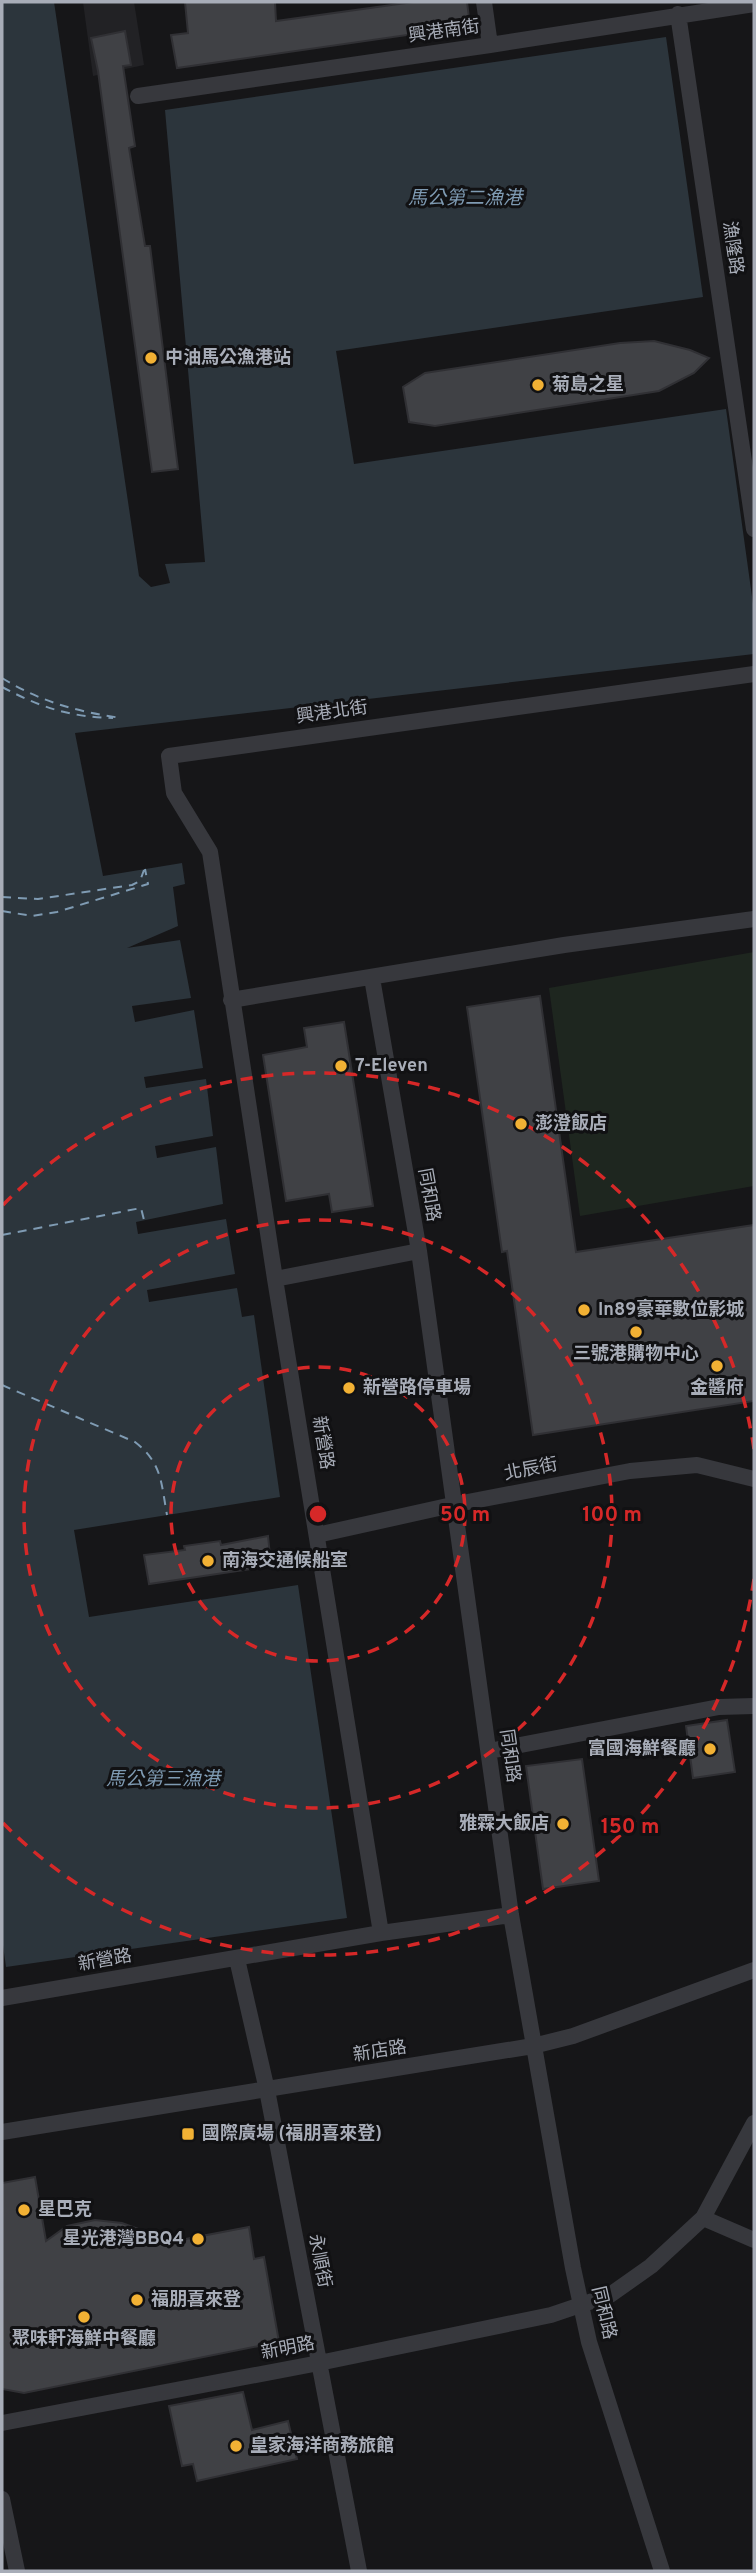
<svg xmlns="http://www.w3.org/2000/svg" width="756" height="2573" viewBox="0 0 756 2573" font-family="Overpass,'Noto Sans TC',sans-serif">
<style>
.built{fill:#222225}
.green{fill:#1e261f}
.water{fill:#2c353c}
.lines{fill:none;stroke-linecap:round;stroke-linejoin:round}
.ferry{stroke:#7f9bb3;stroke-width:2;stroke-dasharray:9 7;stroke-linecap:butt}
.building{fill:#404145;stroke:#303034;stroke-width:2}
.street{stroke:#37383d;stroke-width:16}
.ring{fill:none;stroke:#d62828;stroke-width:3.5;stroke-dasharray:12 9}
.poi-dot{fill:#f2b134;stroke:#111113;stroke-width:2.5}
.labels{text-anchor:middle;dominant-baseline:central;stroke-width:6;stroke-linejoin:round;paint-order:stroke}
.street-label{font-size:18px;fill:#a8adb8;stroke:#111113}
.poi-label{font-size:18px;font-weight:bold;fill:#a8adb8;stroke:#111113;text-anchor:start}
.water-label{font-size:19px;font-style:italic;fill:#7f9bb3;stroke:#111113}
.centre{fill:#d62828;stroke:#111113;stroke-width:3.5}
.ring-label{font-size:21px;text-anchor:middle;font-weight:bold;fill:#d62828;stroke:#111113;stroke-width:6;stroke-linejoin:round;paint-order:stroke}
</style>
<rect width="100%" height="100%" fill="#161618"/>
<path class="built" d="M83,2H134L144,65L93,76Z"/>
<path class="green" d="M754,952V1186L580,1216L549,988Z"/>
<path class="water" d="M2,2H54L139,576L151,587L170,583L165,564L205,562L165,110L666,37L703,297L336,351L354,464L726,409L754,611V654L75,733L103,876L182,863L185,884L173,887L178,926L127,948L180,940L191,998L132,1006L135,1022L194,1010L203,1068L144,1077L146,1088L206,1079L213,1136L155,1146L157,1158L216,1147L223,1204L136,1222L138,1234L226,1219L235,1274L147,1290L149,1302L237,1288L242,1317L254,1315L280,1497L74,1530L89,1617L298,1585L347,1918L6,1967L2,1938Z"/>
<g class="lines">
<path class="ferry" d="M2,678C41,702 75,711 121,718
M2,687C40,707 69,717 113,718
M2,897L38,899L132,885L140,881L144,870
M2,911L32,916L57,912L148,884L145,869
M2,1235L141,1208L144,1220
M2,1385L135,1442C162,1463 161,1482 167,1515"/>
</g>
<path class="building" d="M185,2H275L276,21L413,2H467L470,26L177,68L171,35L188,33Z
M125,31L131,65L123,66L135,146L129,148L145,246H150L178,469L152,472L98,71L91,38Z
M654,341L690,350L709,358L694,373L659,391L435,426L409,422L403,387L425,373L620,343Z
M540,996L576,1252L754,1225V1401L533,1435L507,1251L502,1252L467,1007Z
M344,1022L373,1206L332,1212L329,1194L286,1201L263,1055L307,1047L304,1028Z
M268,1536L271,1566L149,1584L144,1555L185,1550L184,1546L220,1541L221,1545Z
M727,1720L735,1772L693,1778L686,1726Z
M582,1759L599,1881L543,1889L526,1766Z
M35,2177L46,2241L67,2226L95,2220L122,2223L144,2231L149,2246L249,2227L254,2259L264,2257L279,2342L24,2393L2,2389V2183Z
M243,2392L252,2430L288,2421L297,2459L197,2481L193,2464L182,2466L169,2406Z"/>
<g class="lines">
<path class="street" d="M484,2L490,45
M678,14L754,529
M138,96L490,45L754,4
M372,978L419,1251L511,1915L573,2268L589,2342L662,2571
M231,1000L564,945L754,919
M275,1279L419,1251
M317,1535L452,1505L630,1471L697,1465L754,1479
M489,1751L719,1707L754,1706
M381,1933L275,1279L210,852L174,793L169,756L754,674
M237,1959L267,2090L359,2571
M2,1998L381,1933L511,1915
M2,2132L533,2046L573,2036L754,1970
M703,2218L754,2240
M2,2423L319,2363L551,2315L610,2295L651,2266L703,2218L754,2123
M2,2499L17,2571"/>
</g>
<g class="ring">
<circle cx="318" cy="1514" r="147"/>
<circle cx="318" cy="1514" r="294"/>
<path d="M754 1579A441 441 0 0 1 3 1823M3 1205A441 441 0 0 1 754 1449"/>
</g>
<g class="poi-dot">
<circle cx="151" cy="358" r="7"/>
<circle cx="538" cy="385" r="7"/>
<circle cx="341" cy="1066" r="7"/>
<circle cx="521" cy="1124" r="7"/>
<circle cx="584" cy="1310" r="7"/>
<circle cx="636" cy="1332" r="7"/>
<circle cx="717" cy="1366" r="7"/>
<circle cx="349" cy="1388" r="7"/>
<circle cx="208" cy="1561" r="7"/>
<circle cx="710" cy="1749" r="7"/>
<circle cx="563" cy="1824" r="7"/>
<rect x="181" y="2127" width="14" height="14" rx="3.5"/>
<circle cx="24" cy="2210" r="7"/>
<circle cx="198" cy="2239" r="7"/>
<circle cx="137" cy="2300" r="7"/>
<circle cx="84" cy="2317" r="7"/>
<circle cx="236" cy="2446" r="7"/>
</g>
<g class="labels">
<g class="street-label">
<text transform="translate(444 32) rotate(-8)">興港南街</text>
<text transform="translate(732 248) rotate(82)">漁隆路</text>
<text transform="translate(332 713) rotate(-8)">興港北街</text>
<text transform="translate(428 1195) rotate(80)">同和路</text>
<text transform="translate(322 1443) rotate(81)">新營路</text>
<text transform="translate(531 1470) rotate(-11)">北辰街</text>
<text transform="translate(509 1756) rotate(82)">同和路</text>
<text transform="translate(105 1961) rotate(-10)">新營路</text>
<text transform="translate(380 2052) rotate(-9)">新店路</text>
<text transform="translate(319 2261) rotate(79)">永順街</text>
<text transform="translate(603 2313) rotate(77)">同和路</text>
<text transform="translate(288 2349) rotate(-11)">新明路</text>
</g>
<g class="poi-label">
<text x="165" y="358">中油馬公漁港站</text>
<text x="552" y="385">菊島之星</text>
<text x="355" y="1066">7-Eleven</text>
<text x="535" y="1124">澎澄飯店</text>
<text x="598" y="1310">In89豪華數位影城</text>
<text x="636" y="1354" text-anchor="middle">三號港購物中心</text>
<text x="363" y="1388">新營路停車場</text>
<text x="717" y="1388" text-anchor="middle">金醬府</text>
<text x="222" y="1561">南海交通候船室</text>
<text x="696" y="1749" text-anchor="end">富國海鮮餐廳</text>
<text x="549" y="1824" text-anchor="end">雅霖大飯店</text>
<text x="202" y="2134">國際廣場 (福朋喜來登)</text>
<text x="38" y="2210">星巴克</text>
<text x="184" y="2239" text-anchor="end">星光港灣BBQ4</text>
<text x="151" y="2300">福朋喜來登</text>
<text x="84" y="2339" text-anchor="middle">聚味軒海鮮中餐廳</text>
<text x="250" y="2446">皇家海洋商務旅館</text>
</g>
<g class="water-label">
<text x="465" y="199">馬公第二漁港</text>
<text x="163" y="1780">馬公第三漁港</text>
</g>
</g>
<circle cx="318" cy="1514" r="10" class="centre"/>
<g class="ring-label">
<text x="465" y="1521">50 m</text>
<text x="612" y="1521">100 m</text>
<text x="630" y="1833">150 m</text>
</g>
<rect width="756" height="2573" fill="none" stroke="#a8adb8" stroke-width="7"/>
</svg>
